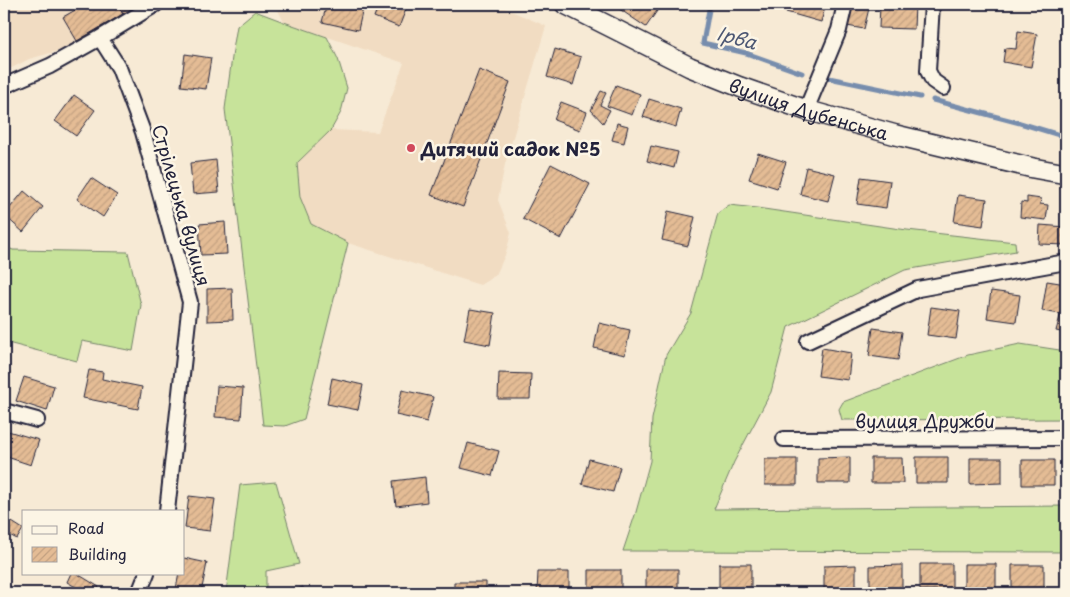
<svg xmlns="http://www.w3.org/2000/svg" width="1070" height="597" viewBox="0 0 1070 597" font-family="'Playpen Sans',sans-serif">
<style>
.built{fill:#f1dcc2}
.garden{fill:#c7e39a;stroke:#74826a}
.lines{fill:none;stroke-linecap:round;stroke-linejoin:round}
.stream{stroke:#778dad;stroke-width:5}
.building{fill:url(#building-hatch);stroke:#22223b}
.minor-casing{stroke:#22223b;stroke-width:18}
.secondary-casing{stroke:#22223b;stroke-width:22}
.minor{stroke:#fcf5e5;stroke-width:14}
.secondary{stroke:#fcf5e5;stroke-width:19}
.poi-dot{fill:#d1495b;stroke:#fcf5e5;stroke-width:2}
.labels{text-anchor:middle;dominant-baseline:central;stroke-width:5;stroke-linejoin:round;paint-order:stroke}
.street-label{font-size:18px;fill:#22223b;stroke:#fcf5e5}
.poi-label{font-size:18px;font-weight:bold;fill:#22223b;stroke:#fcf5e5;text-anchor:start}
.water-label{font-size:19px;font-style:italic;fill:#4d5874;stroke:#fcf5e5}
</style>
<defs>
<pattern id="building-hatch" width="6" height="6" patternUnits="userSpaceOnUse" patternTransform="scale(1.25)"><rect width="6" height="6" fill="#e4bc95"/><path d="M-1 1l2-2M0 6l6-6M5 7l2-2" fill="none" stroke="#c3a181"/></pattern>
</defs>
<rect width="100%" height="100%" fill="#f7ead5"/>
<filter id="ink" filterUnits="userSpaceOnUse"><feTurbulence type="fractalNoise" baseFrequency=".02" numOctaves="2"/><feDisplacementMap in="SourceGraphic" scale="10" xChannelSelector="R" yChannelSelector="G"/><feConvolveMatrix kernelMatrix="1 2 1 2 8 2 1 2 1" color-interpolation-filters="sRGB"/></filter>
<g filter="url(#ink)">
<path class="built" d="M4,4H142L65,49L29,59L4,72Z
M275,4H495L546,26L505,164L498,200L511,233L506,253L496,275L480,285L348,243L311,224L300,197L297,163L331,130L378,132L404,63L284,22Z"/>
<path class="garden" d="M255,11L284,22L327,37L338,59L347,88L341,112L331,130L297,163L300,197L311,224L348,243L304,419L285,426L263,425L225,109L233,50L237,26Z
M729,205L757,208L907,230L1015,242L1016,251L905,270L788,327L771,392L734,462L714,509L1066,506V552L623,551L636,512L650,461L652,419L666,355L691,313L718,213Z
M4,246L13,250L128,252L141,305L133,351L82,341L77,361L4,342Z
M1020,344L1066,351V419L842,420L839,409L843,402L968,355Z
M276,482L299,564L266,571V593H226L240,485Z"/>
<g class="lines">
<path class="stream" d="M710,4L703,43L746,53L802,73
M829,78L920,97
M933,100L1020,123L1066,137"/>
</g>
<path class="building" d="M74,4H117L123,14L77,41L63,17L77,9Z
M117,4H140L123,14Z
M327,4H343L363,8L358,30L322,22Z
M379,4H408L399,27L374,17Z
M612,4H659L661,5L646,27Z
M788,4H826L821,22L786,12Z
M852,4H870L864,29L847,26Z
M880,4H915L914,29L879,28Z
M1018,31L1037,34L1031,67L1003,62L1005,48L1016,49Z
M555,49L581,57L573,85L547,77Z
M185,54L211,58L206,89L181,86Z
M479,70L510,82L463,207L431,195Z
M616,85L640,94L632,115L607,106Z
M601,91L606,93L600,105L610,110L603,123L591,110Z
M74,95L95,110L76,136L55,121Z
M649,99L681,109L676,127L643,117Z
M561,102L587,112L580,130L554,120Z
M617,123L628,126L624,143L612,140Z
M651,146L678,152L674,168L647,161Z
M758,153L786,162L777,188L749,179Z
M216,160L219,192L193,194L190,163Z
M551,164L590,184L561,239L523,219Z
M806,167L835,174L828,201L800,194Z
M861,177L890,181L886,208L857,204Z
M91,178L117,195L103,217L77,199Z
M24,191L43,207L23,232L4,215Z
M958,195L987,199L983,226L954,222Z
M1027,197L1041,199L1040,204L1048,205L1046,220L1020,217L1021,202L1027,203Z
M668,211L695,217L688,246L662,240Z
M225,222L227,254L201,255L199,224Z
M1040,225L1066,227V245L1039,244Z
M1047,281L1066,284V315L1042,311Z
M232,288L233,320L207,321V289Z
M991,291L1020,295L1016,322L987,318Z
M931,307L960,311L956,339L927,335Z
M470,309L495,313L490,345L464,340Z
M1060,316L1066,317V333L1056,331Z
M599,323L630,330L625,355L594,348Z
M873,328L902,332L898,360L869,356Z
M822,348L851,353L848,380L818,376Z
M89,370L103,372L102,379L142,387L138,409L83,398Z
M499,373L531,374L530,399H498Z
M24,377L54,386L47,411L16,401Z
M332,378L363,385L358,410L327,404Z
M217,386L243,388L241,419L215,417Z
M402,390L433,397L427,422L396,415Z
M8,431L39,440L31,465L4,456V445Z
M468,443L499,451L492,476L461,468Z
M850,457V483H818V458Z
M916,457H948V483H916Z
M871,458H902L903,483H871Z
M970,458H1002V483L970,484Z
M589,459L620,467L613,492L582,484Z
M765,459H797V485H765Z
M1022,460H1054V485H1022Z
M425,477L427,502L396,506L393,481Z
M189,496L215,499L210,531L185,528Z
M4,517L23,529L17,539L4,532Z
M184,558L207,563L201,593L176,589L179,573H184Z
M719,564H751V590H719Z
M920,564H952V590H920Z
M964,564H996V589L964,590Z
M856,565V591H824V566Z
M902,565V591H870V566Z
M1012,565H1044V591H1012Z
M646,569H678V593H646Z
M589,570H621V593H589Z
M538,572H569V593H537Z
M71,573H76L99,587L95,593H86L67,582Z
M454,582H486V593H454Z
M303,587L304,593H283Z"/>
<g class="lines">
<g class="minor-casing">
<path id="minor" d="M932,4L928,71L933,81L943,88
M100,38L119,68L143,132L190,302L167,511
M4,86L50,66L100,38L156,4
M806,110L839,30L845,4
M808,341L918,289L1066,262
M4,411L37,420
M784,439L1066,438
M139,593L147,573"/>
</g>
<g class="secondary-casing">
<g id="secondary">
<path id="s1" d="M565,4L690,67L740,87L806,110L896,135L1033,168L1066,174"/>
</g>
</g>
<use href="#minor" class="minor"/>
<use href="#secondary" class="secondary"/>
</g>
</g>
<circle class="poi-dot" cx="411" cy="148" r="5"/>
<g class="labels">
<g class="street-label">
<text stroke="none"><textPath href="#s1" startOffset="266">вулиця Дубенська</textPath></text>
<text transform="translate(182 205) rotate(74)">Стрілецька вулиця</text>
<text x="925" y="420">вулиця Дружби</text>
</g>
<g class="poi-label">
<text x="421" y="148">Дитячий садок №5</text>
</g>
<g class="water-label">
<text transform="translate(737 37) rotate(15)">Ірва</text>
</g>
</g>
<rect width="1070" height="597" fill="none" stroke="#fcf5e5" stroke-width="20"/>
<rect x="10" y="10" width="1050" height="577" fill="none" stroke="#22223b" stroke-width="2" filter="url(#ink)"/>
<rect x="22" y="510" width="162" height="65" fill="#fcf5e5" stroke="#a5a1a1"/>
<rect x="32" y="526" width="25" height="8" fill="#fcf5e5" stroke="#a5a1a1"/>
<text x="68" y="534" font-size="15" fill="#22223b">Road</text>
<rect x="32" y="547" width="25" height="15" fill="url(#building-hatch)" stroke="#a5a1a1"/>
<text x="68" y="560" font-size="15" fill="#22223b">Building</text>
</svg>
